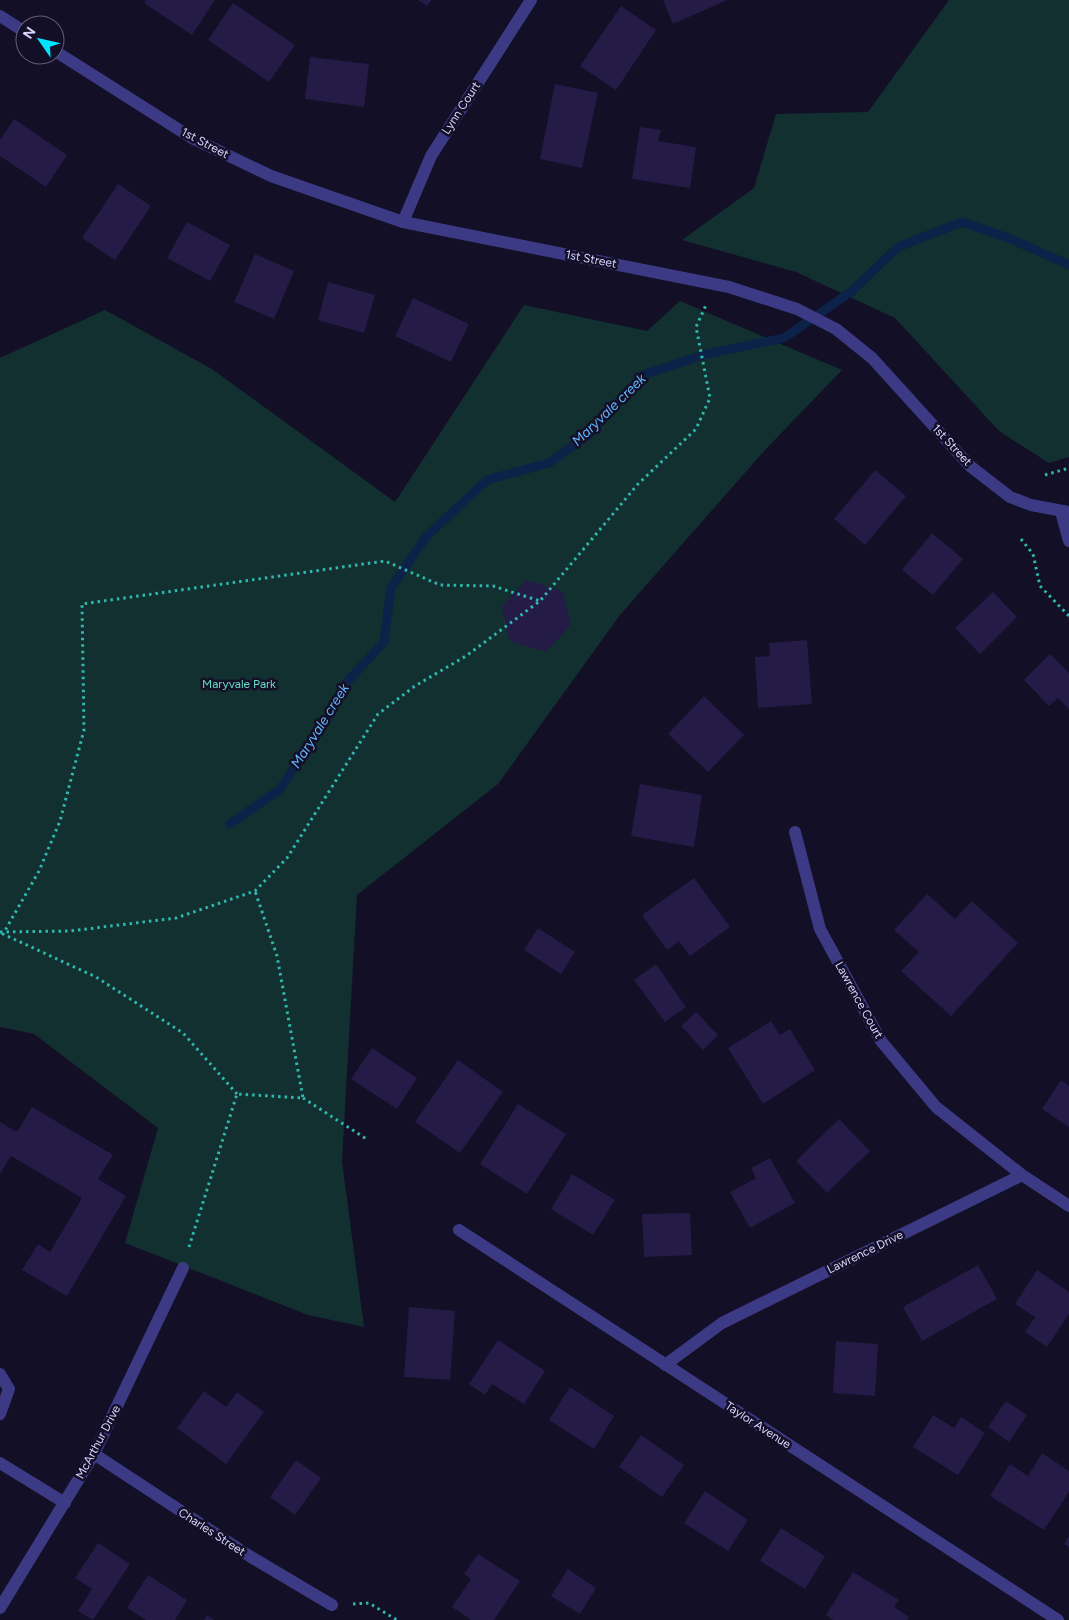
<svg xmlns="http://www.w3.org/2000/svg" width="1069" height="1620" viewBox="0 0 1069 1620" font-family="Figtree,sans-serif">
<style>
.green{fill:#12302f}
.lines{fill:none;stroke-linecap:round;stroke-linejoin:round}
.stream{stroke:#0c2248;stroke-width:9}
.building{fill:#241b47}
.path{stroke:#2fb8b0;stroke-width:3;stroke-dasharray:2.5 4;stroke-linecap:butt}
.service{stroke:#3d3a85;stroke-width:12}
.minor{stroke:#3d3a85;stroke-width:12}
.tertiary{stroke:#3d3a85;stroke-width:12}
.labels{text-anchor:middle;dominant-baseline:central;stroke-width:5;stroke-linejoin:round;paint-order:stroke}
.street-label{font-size:12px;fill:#d9d4ff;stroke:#130f26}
.park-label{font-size:12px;fill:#5fe0c0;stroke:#130f26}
.water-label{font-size:14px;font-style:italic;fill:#62b6ff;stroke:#130f26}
</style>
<rect width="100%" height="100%" fill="#130f26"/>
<path class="green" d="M949,0H1069V457L1049,463L999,431L895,318L796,272L682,240L754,188L776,114L868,112Z
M680,301L842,370L765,450L620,615L498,784L357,895L342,1162L364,1327L308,1315L125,1243L158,1128L34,1034L0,1027V358L105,310L212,369L395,502L524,305L647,331Z"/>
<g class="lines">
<path class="stream" d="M230,824L280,789L327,719L346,683L384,642L391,588L426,537L487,480L549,463L589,434L643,375L706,354L784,338L852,291L898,247L962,222L1011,239L1069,265"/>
</g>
<path class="building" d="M146,0H215L192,35L144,3Z
M418,0H432L427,6Z
M663,0H727L673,24Z
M233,3L295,45L269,82L208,40Z
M621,6L656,30L616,90L580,66Z
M310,57L369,64L364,107L305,99Z
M555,84L598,93L582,168L540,159Z
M14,119L67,155L46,187L0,156V140Z
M640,127L661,130L658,141L696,147L690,188L632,179Z
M118,184L151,206L115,260L82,238Z
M187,222L230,245L210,281L167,258Z
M255,254L294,271L274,319L234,302Z
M328,282L375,295L364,333L318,320Z
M413,298L469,324L451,362L395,336Z
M875,470L906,496L865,545L834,519Z
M932,533L963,559L933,595L902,570Z
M526,580L562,591L571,624L546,652L510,641L502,607Z
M993,592L1017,617L980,654L955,628Z
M807,640L812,704L758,708L755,657L770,656L769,643Z
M1050,654L1069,673V709L1058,698L1049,706L1024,680Z
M704,696L744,735L708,772L668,734Z
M640,784L702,795L694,847L631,836Z
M694,878L730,927L690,956L679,941L667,950L642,915Z
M927,894L955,919L972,901L1018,943L951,1016L901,971L919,952L894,930Z
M538,928L575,952L561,974L524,950Z
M656,964L686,1007L665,1022L634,980Z
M696,1012L718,1035L703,1050L681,1026Z
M771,1021L780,1035L790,1029L815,1070L763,1104L728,1048Z
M372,1048L417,1078L397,1109L351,1079Z
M458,1060L503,1092L460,1153L415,1122Z
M1061,1080L1069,1086V1127L1042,1109Z
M518,1104L566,1134L527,1194L480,1164Z
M32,1107L113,1155L98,1179L126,1196L67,1296L22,1270L38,1244L50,1252L82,1198L11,1156L0,1174V1122L17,1132Z
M839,1119L870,1151L827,1193L796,1161Z
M770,1158L795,1203L750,1228L730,1192L756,1178L751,1168Z
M572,1174L615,1200L593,1235L551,1209Z
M690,1213L692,1255L644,1257L642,1214Z
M978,1265L997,1299L922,1341L903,1307Z
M1037,1270L1069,1292V1314L1047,1347L1025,1332L1035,1317L1015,1304Z
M409,1307L455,1311L450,1380L404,1377Z
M498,1340L545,1371L524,1404L492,1384L485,1395L469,1384Z
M836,1341L878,1344L875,1396L833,1393Z
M570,1387L614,1416L594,1449L549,1420Z
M204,1391L226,1407L237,1392L264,1412L226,1464L177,1428Z
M1006,1401L1027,1415L1009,1442L988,1427Z
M933,1415L954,1428L961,1417L985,1433L958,1475L913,1447Z
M641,1435L684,1465L662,1497L619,1467Z
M1042,1453L1069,1471V1492L1044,1530L990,1496L1010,1464L1028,1476Z
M296,1460L321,1478L295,1515L270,1497Z
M705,1491L748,1520L728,1551L684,1523Z
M781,1528L825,1556L805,1589L760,1561Z
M1069,1536V1547L1064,1544Z
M98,1543L130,1564L93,1620L78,1611L92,1589L75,1578Z
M478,1554L520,1581L494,1620H471L452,1607L471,1579L464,1574Z
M568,1569L596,1588L580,1614L551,1596Z
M853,1572L899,1600L894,1607L909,1617L907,1620H833L826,1615Z
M148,1575L187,1600L175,1620H146L127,1608Z
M207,1615L214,1620H204Z"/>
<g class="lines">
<path class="path" d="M1045,475L1069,468
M1021,539L1033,554L1040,586L1069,616
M0,932L70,931L176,918L255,891L287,858L378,714L415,686L466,656L540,601L638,484L696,429L710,398L696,327L706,305
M237,1094L183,1033L96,977L3,934L39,871L60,821L84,730L82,604L385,561L440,585L493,586L540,601
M303,1098L368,1140
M189,1247L237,1094L303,1098L277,956L255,891
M353,1604L369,1603L397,1620"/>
<path class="service" d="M0,1374L9,1389L0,1414"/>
<path class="minor" d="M403,222L431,156L531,0
M1061,512L1069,541
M795,832L820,929L881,1041L936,1107L1022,1175L1069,1206
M459,1230L1058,1620
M665,1365L722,1323L1022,1175
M94,1454L251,1557L332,1605
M0,1463L65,1503
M0,1608L94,1454L183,1268"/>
<path class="tertiary" d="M0,16L25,32
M55,51L192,138L271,176L403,222L729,287L797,309L836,329L872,358L970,466L1010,497L1031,505L1069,512"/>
</g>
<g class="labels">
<g class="street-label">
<text transform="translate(461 108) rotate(-57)">Lynn Court</text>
<text transform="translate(205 143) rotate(28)">1st Street</text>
<text transform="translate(591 259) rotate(11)">1st Street</text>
<text transform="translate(952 445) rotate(47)">1st Street</text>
<text transform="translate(859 1000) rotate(61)">Lawrence Court</text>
<text transform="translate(865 1252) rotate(-26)">Lawrence Drive</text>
<text transform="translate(758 1425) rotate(33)">Taylor Avenue</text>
<text transform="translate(98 1442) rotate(-62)">McArthur Drive</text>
<text transform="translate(212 1532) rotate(33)">Charles Street</text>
</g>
<g class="park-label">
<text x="239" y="684">Maryvale Park</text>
</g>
<g class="water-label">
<text transform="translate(609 410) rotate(-44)">Maryvale creek</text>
<text transform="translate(320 726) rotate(-58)">Maryvale creek</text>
</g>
</g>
<g transform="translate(40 40) rotate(304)"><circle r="24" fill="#130f26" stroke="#625e7d"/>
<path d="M0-4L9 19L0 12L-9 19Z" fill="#00e5ff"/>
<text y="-8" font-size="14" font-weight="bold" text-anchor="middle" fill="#d9d4ff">N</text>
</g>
</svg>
